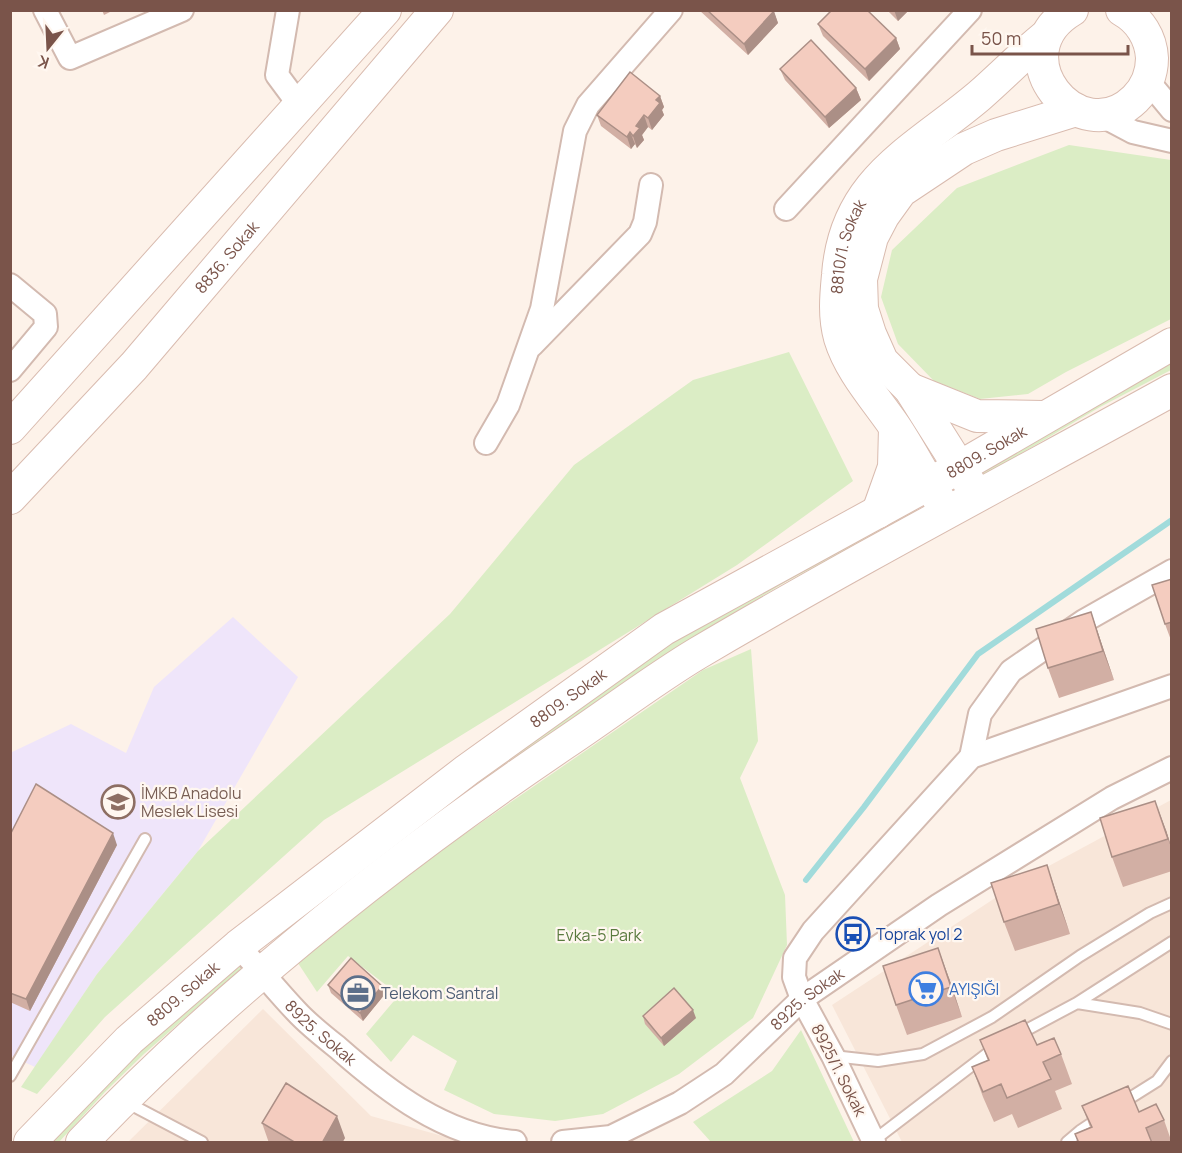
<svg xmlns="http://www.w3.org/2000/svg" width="1182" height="1153" viewBox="0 0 1182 1153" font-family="Manrope,sans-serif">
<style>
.residential{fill:#f8e6d9}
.education{fill:#efe5fa}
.green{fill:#dbedc5}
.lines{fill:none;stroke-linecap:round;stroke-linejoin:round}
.stream{stroke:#a1dbdb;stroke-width:6}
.lane-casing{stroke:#d3bab0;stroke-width:14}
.street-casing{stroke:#d3bab0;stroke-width:26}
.secondary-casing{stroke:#d9bbaf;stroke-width:34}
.lane{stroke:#fff;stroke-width:10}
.street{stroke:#fff;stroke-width:22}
.secondary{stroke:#fff;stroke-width:32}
.wall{fill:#d2afa4}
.shaded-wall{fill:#ab8f86}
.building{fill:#f4ccbf;stroke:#ab8f86;stroke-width:1.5}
.labels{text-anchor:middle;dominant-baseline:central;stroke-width:4.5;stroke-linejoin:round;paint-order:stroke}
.street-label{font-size:16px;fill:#7a544a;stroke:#fff7f0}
.education-label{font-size:16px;fill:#785e54;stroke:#fff7f0;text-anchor:start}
.transit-label{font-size:16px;fill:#164399;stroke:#fff7f0;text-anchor:start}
.park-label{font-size:16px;fill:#597a3e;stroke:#fff7f0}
.shop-label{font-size:16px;fill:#366cbe;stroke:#fff7f0;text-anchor:start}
.service-label{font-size:16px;fill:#4e5e75;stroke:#fff7f0;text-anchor:start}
</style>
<rect width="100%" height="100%" fill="#fdf2e9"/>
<path class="residential" d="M1171,800V1142H902L832,1005L1021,881Z
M263,1009L371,1116L464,1142H128Z"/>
<path class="education" d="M233,617L298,677L198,851L97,974L35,1067L11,1056L10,753L71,724L126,753L154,687Z"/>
<path class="green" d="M1069,145L1171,160V319L1066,372L1028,394L980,399L934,381L898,344L881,297L892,250L957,188Z
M789,352L853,481L737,565L324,820L105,1017L37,1094L21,1087L97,974L198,851L450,614L574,465L693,380Z
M1171,358V370L1100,407L981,477L977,473Z
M914,506L918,512L784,583L683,644L581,716L281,940L275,932L354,868L684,632Z
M751,649L758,741L740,778L785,895L787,945L753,1018L679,1074L603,1114L555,1121L494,1114L444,1090L457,1061L413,1035L391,1062L366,1034L399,995L348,956L317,992L296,960L399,879L703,670Z
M242,963V968L144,1054L105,1092L59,1142H48L111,1074Z
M801,1030L854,1142H711L693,1122L772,1071Z"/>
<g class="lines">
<path class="stream" d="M806,880L864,807L978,654L1172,520"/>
<g class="lane-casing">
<path id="lane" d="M1077,1003L1172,942
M1017,1035L1077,1003L1140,1013L1172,1024
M833,1056L878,1061L923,1054L992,1017L1080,956L1150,913L1172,903
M10,1076L145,839
M126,1102L202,1142
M1122,1103L1157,1081L1172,1061
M873,1141L996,1047
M1067,1142L1080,1131L1101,1117"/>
</g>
<g class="street-casing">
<g id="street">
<path d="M45,10L70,58L182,10"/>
<path d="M288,10L277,75L300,106"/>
<path d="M1148,81L1172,110"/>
<path d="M1099,114L1133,132L1172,141"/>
<path d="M786,209L970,10"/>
<path d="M10,285L45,314L46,327L10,370"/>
<path d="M532,345L640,234L645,222L651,185"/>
<path d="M486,443L508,405L542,309L575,131L588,105L671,10"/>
<path d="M971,757L980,714L1011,671L1084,621L1172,571"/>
<path id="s1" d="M238,946C258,967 276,990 296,1011C308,1024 323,1036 337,1047C388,1092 445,1136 515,1142"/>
<path id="s2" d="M563,1142L611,1137L680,1103L724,1074L802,999L939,905L1112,798L1172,768"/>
<path d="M874,1142L833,1056L802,999L794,977L795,958L813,931L971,757L1172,686"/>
</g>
</g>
<g class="secondary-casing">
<g id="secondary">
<path d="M1072,10C998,54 1078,154 1135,99C1146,88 1152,74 1152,58C1151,38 1140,20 1122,10"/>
<path d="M910,389L977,416L1043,417"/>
<path d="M10,428L385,10"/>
<path d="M970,484L910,389L882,361L870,334L862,309L861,279L872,237L883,216L901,191L964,149L996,135L1076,110"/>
<path id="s3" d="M10,498L134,366L437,10"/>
<path id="s4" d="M940,501C924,477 911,451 895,427C876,399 850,371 840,338C834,317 836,296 838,275C845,179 914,151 979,96C1002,76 1023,54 1047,35"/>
<path d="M878,512L894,467L895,428"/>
<path id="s5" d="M30,1142L129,1040L238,946L467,770L664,629L958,468L1172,344"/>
<path d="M82,1142C227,991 392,860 565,743C610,713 653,680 698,653C854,561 1014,477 1172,390"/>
</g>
</g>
<use href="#lane" class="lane"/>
<use href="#street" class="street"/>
<use href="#secondary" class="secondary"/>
</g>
<path class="wall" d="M102,10H114L104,15Z
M699,10H773L778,23L748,55Z
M887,10H909L898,21Z
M818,24L896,38L900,49L869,81L823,36Z
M780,69L856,88L861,100L829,128L785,80Z
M660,96L664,107L662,110L664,115L652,130L648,127L642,135L644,140L637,148L635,144L631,149L601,126L597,115Z
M1172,579V643L1165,624Z
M1091,612L1114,680L1059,698L1048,668Z
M1166,830L1172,848V871L1123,887L1112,857Z
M10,835L117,845L30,1011L10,1002Z
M1047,865L1070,934L1015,951L1004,922Z
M949,978L962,1017L907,1035L896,1005Z
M328,985L382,986L385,994L363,1021L331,993Z
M643,1016L696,1018L664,1046L645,1024Z
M980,1040L1037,1045L1061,1054L1072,1084L1055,1091L1062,1109L1018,1128L1012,1114L994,1122L983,1097L972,1067L988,1061Z
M1082,1106L1164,1120L1172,1143H1078L1075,1134L1090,1127Z
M262,1123L345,1138L342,1143H269Z"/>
<path class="shaded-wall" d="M894,10H909L898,21Z
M774,11L778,23L748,55L744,44Z
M896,38L900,49L869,81L865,69Z
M856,88L861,100L829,128L825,117Z
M660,96L664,107L662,110L664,115L652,130L648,118L656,100Z
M644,115L648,127L642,135L644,140L637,148L633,136L636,126Z
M630,132L635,144L631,149L627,137Z
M1091,612L1101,642L1114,680L1103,651Z
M1155,801L1166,830L1172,850L1168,839Z
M113,833L117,845L30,1011L26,999Z
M1047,865L1070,934L1059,904Z
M938,948L949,978L962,1017L951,987Z
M382,986L385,994L363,1021L360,1013Z
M693,1010L696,1018L664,1046L661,1038Z
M337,1116L345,1138L342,1143H322Z"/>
<path class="building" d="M707,10H773L774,11L744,44Z
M832,10H867L896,38L865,69L818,24Z
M811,40L856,88L825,117L780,69Z
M630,72L660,96L656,100L660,103L648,118L644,115L636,126L640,128L633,136L630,132L627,137L597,115Z
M1172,579V622L1165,624L1152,585Z
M1091,612L1103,651L1048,668L1036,629Z
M36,784L113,833L26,999L10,993V835Z
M1155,801L1168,839L1112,857L1100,818Z
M1047,865L1059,904L1004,922L991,883Z
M938,948L951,987L896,1005L883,966Z
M351,958L382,986L360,1013L328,985Z
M674,988L693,1010L661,1038L643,1016Z
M1025,1020L1037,1045L1054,1038L1061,1054L1043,1062L1051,1079L1007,1098L1001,1084L983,1092L972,1067L989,1060L980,1040Z
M286,1083L337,1116L322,1143H296L262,1123Z
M1128,1086L1139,1112L1156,1104L1164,1120L1146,1128L1152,1143H1079L1075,1134L1092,1127L1082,1106Z"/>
<defs>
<g id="school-ring" transform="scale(1.725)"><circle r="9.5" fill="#fff7f0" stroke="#8d6e63" stroke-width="1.5"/><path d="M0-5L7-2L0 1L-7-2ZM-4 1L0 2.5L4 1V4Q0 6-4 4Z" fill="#8d6e63"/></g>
<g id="bus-ring" transform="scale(1.725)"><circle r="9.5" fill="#fff7f0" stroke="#1a4fb4" stroke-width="1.5"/><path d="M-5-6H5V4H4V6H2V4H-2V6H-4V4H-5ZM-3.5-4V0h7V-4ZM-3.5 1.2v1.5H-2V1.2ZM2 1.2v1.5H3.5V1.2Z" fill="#1a4fb4"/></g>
<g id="supermarket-ring" transform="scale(1.725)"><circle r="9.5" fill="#fff7f0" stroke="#3f7fe0" stroke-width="1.5"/><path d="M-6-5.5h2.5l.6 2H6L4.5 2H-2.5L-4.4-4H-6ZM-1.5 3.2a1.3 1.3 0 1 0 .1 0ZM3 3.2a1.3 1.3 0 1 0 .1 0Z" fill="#3f7fe0"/></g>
<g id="office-ring" transform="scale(1.725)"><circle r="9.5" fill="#fff7f0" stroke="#5c6f8a" stroke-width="1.5"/><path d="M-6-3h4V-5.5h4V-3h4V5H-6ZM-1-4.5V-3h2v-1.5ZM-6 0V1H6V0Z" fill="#5c6f8a"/></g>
</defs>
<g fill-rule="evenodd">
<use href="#school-ring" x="118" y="802"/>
<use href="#bus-ring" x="853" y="934"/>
<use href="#supermarket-ring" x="926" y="989"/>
<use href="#office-ring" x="358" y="993"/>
</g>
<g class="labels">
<g class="street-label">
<text stroke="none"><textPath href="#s4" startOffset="285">8810/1. Sokak</textPath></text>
<text stroke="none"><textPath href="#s3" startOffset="324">8836. Sokak</textPath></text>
<text stroke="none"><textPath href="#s5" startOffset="1185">8809. Sokak</textPath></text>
<text stroke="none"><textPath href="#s5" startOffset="699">8809. Sokak</textPath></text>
<text stroke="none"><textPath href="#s5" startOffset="213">8809. Sokak</textPath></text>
<text stroke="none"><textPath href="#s2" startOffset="290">8925. Sokak</textPath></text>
<text stroke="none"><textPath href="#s1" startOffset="120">8925. Sokak</textPath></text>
<text transform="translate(839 1070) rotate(63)">8925/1. Sokak</text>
</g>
<g class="education-label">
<text x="141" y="793">İMKB Anadolu<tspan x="141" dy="18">Meslek Lisesi</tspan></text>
</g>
<g class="transit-label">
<text x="876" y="934">Toprak yol 2</text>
</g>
<g class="park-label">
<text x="599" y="935">Evka-5 Park</text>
</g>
<g class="shop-label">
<text x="949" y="989">AYIŞIĞI</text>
</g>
<g class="service-label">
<text x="381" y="993">Telekom Santral</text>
</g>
</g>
<rect width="1182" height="1153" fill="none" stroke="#7a544a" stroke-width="24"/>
<g transform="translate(48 48) rotate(198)" stroke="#fff7f0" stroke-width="4.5" paint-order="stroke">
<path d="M0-4.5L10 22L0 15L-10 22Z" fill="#7a544a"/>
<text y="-9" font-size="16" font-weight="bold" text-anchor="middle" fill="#7a544a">K</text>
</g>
<path d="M972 45v9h156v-9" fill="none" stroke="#7a544a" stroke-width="3"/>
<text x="981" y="45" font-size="18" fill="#7a544a" stroke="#fff7f0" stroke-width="4.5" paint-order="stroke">50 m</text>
</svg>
